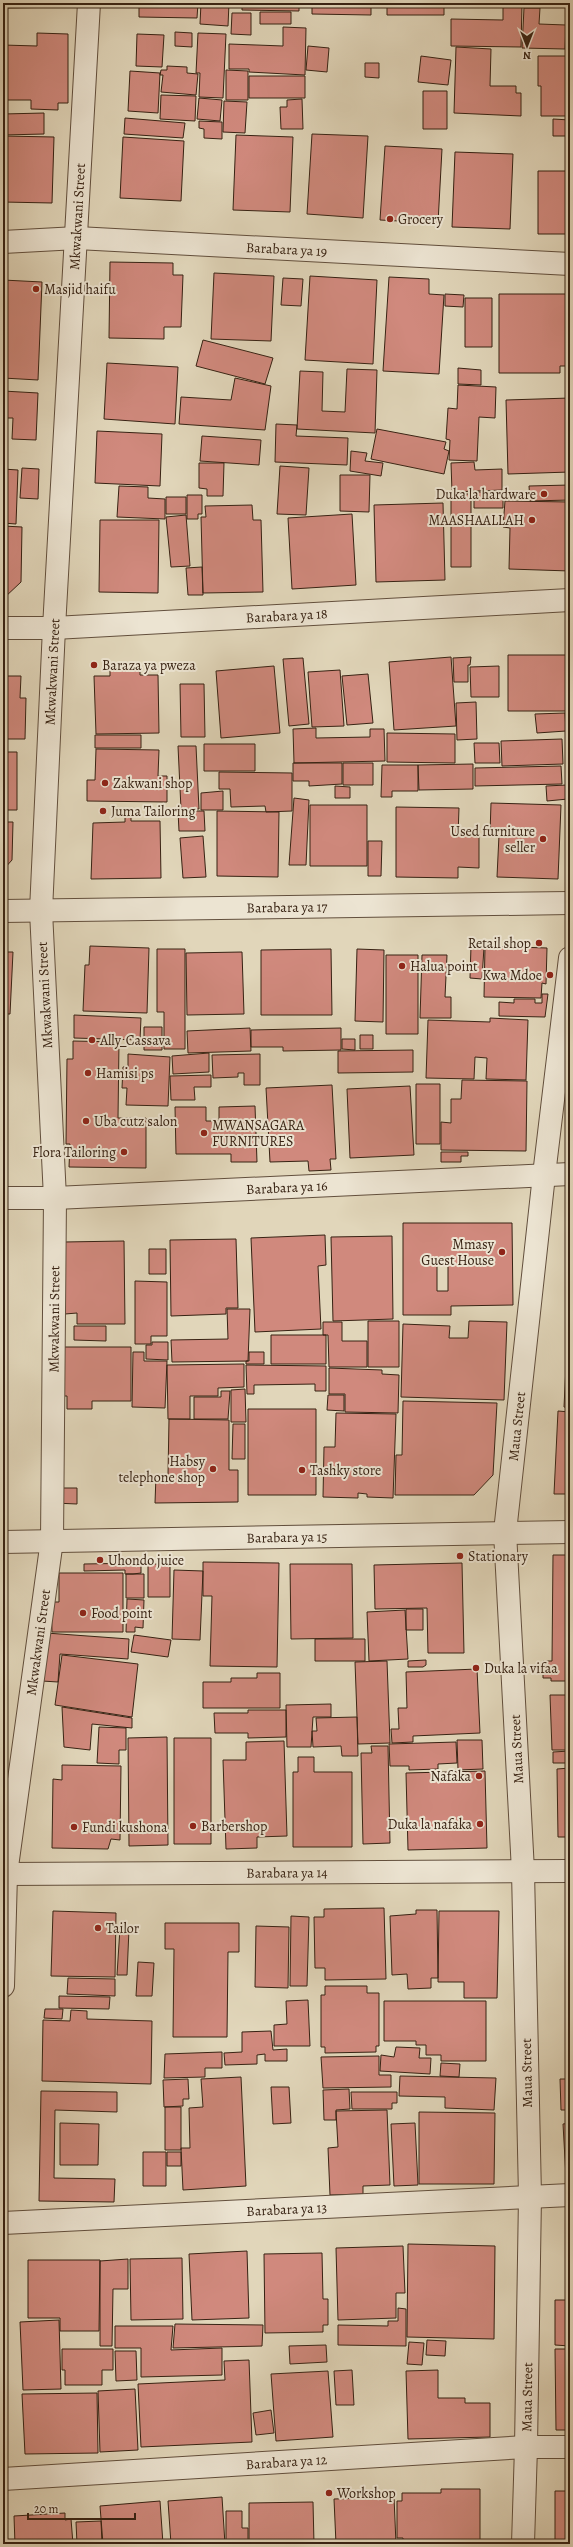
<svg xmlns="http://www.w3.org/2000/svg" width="573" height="2547" viewBox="0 0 573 2547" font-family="Alegreya,serif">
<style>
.building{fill:#d0897d;stroke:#372213;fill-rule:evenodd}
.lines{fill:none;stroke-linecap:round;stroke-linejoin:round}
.minor-casing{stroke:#624f3d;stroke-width:24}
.minor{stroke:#ece4d2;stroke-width:22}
.poi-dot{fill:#8f2418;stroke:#ece4d2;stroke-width:1.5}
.labels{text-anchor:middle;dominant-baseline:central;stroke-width:4;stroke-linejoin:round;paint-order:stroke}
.street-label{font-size:14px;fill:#372213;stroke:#ece4d2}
.poi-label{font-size:14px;fill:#372213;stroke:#ece4d2;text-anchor:start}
</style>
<rect width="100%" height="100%" fill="#e1d6ba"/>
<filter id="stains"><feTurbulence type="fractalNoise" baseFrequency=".005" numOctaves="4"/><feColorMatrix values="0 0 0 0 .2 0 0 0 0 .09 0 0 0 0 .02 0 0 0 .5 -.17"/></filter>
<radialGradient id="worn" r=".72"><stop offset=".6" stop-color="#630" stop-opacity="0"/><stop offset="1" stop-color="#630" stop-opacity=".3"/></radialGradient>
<path class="building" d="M3,3H70V7L3,8Z
M139,3H198L197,18L139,17Z
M201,3H229L228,26L200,24Z
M242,3H299V11L242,10Z
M312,3H371V15L312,14Z
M387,3H444V15H387Z
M537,3H570V50H567L569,7L537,6Z
M503,4H522L521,47L451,46V19L503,20Z
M524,8H540L539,24L566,25L565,49L522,48Z
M260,12H291V24H260Z
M232,13H251V35L231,34Z
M283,27L306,28L305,75L249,72V69H229V44L283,46Z
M175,32L192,33V47L175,46Z
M37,33L68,34V103H58V110L31,109V100H3V45L37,46Z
M198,33L226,34L223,98L199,97L200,73H196Z
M137,34L164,35L162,67L136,66Z
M308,46L329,48L327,72L306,70Z
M456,47L491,49L490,86H516V93H521V116L454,113Z
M421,56L451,60L448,85L418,82Z
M538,56H570V116H541V86H538Z
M365,63H379V78L365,77Z
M167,66L187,67V73L198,74L196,95L161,92L163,75H160L161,70H167Z
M226,70L248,71V100H226Z
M130,71L160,73L158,113L128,111Z
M249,76H305V98H249Z
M423,91H447V129H423Z
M161,95L196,96L195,121L160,119Z
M199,98L222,100L220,121L197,119Z
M302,99L303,129H281L280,107H287V100Z
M224,101L247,102L245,133L223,132Z
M44,113V134L3,135V114Z
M125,118L185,123L183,138L124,134Z
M553,119L570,120V136H553Z
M199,121L222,122V139L204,138V129L199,128Z
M312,134L368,136L363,218L307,214Z
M236,135L293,137L290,212L233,210Z
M3,136L54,137L52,203L3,202Z
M123,137L184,141L181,201L120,198Z
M567,139H570V168H567Z
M385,146L442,149L438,223L380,220Z
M455,152L513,154L510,229L452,227Z
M538,171H570V234H538Z
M110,262L173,263V275H183L181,327H164V339L109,338Z
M214,273L274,276L271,341L211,339Z
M310,276L377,280L373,364L305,360Z
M389,277L429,279V294L444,295L439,374L383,371Z
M283,278L303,279L301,306L281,305Z
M3,280L42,282L38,380L3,378Z
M445,294L464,295L463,307L445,306Z
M499,294H570V366H560V373H499Z
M465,298H492V347H465Z
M203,340L273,358L265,384L196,366Z
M107,363L178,367L175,424L104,419Z
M458,368L481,370V385L458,384Z
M347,369L377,370L375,433L297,429L300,371L323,372L322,411L345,412Z
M235,378L271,386L265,430L179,424L181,397L231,400Z
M458,385L496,387L495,418L479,417L477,461L449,460L450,440L446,439L448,408L457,409Z
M3,391L38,393L36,440L12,439L13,418H3Z
M570,398V472L508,474L506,400Z
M276,424L297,425L296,436L348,438L347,465L275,462Z
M377,429L446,442L444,449L449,451L444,474L371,459Z
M97,431L162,434L160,486L95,483Z
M202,436L261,440L259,465L200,461Z
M351,451L367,453L365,461L383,463L381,476L350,471Z
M474,462L475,470L502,469V490L452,492L451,463Z
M199,463H224L223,496H207V489L199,488Z
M280,466L309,468L306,515L277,514Z
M22,468L39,469L38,499L20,498Z
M3,469L18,470L16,524L3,523Z
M340,475H370L369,512L340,511Z
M570,485V500L530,501L529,486Z
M119,486L148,487V498L165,499V519L117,517Z
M474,492H503V508H474Z
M451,494H471V567H451Z
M187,495H202V514H198V519H187Z
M166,497H186V514H166Z
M505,501L570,502V571L509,569L510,528L503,527Z
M443,503L445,580L376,582L374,505Z
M252,505L253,520H261L263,592L203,593L201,517H206L205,506Z
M352,514L356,585L292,589L288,518Z
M186,515L190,566L171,567L166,517Z
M100,520H159L158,593L99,592Z
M3,526L22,527L21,582L4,598Z
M202,567L203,595H188L186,568Z
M508,655H570V711H508Z
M451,657L456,726L394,730L389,662Z
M471,657L470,665H468V682H454L453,658Z
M303,658L309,724L289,726L283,659Z
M110,665H140V675H158L159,733L96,734L94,676H110Z
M274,666L280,733L221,738L216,671Z
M499,666V697H471L470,667Z
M340,670L344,726L312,727L308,672Z
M368,674L373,723L347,725L342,676Z
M3,676H21L20,698H26L25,739H3Z
M180,684H204L205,737H181Z
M476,702L477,739L457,740L456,703Z
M565,713L566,731L537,733L535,714Z
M316,728V738L370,737V729H384L385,761L294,763L293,729Z
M387,733L455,734V763L387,762Z
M95,735H141V748H95Z
M562,739L563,764L502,766L501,741Z
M474,743H499L500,763H475Z
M204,744H255V771H204Z
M178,746H196L199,809H181Z
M96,749L159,750L158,776H167V802L87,801V780H95Z
M3,752H17V810H3Z
M293,763H342V784L309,786V781H293Z
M343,763H373V785H343Z
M473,764V789L419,790L418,765Z
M382,765H418V791H392V797H381Z
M561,766L562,784L475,786V768Z
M219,772L292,773V811L266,812L265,806L231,807L230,789H219Z
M567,785L568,799L547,801L546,786Z
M335,786L350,787V798H335Z
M223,791V810H201V793Z
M294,798L309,800L306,865H289Z
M491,803L561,805L558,879L497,877L499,835L490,834Z
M310,805H367V866H310Z
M396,807L459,808L458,836H479V868L458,867V878L396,877Z
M178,811H204L205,831H179Z
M217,811L279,812L278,877L217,876Z
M125,812H131V821H160L161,878L91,879L93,823L125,822Z
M3,822H13L12,860L3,870Z
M203,836L206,877L183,878L180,838Z
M368,841H382L381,876H368Z
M90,946L149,948L147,1013L83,1011L85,965H89Z
M471,946L484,947L482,979L470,978Z
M485,946L547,948L546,984L542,983L541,998L484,997Z
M157,949H185V1049H164V1012H157Z
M331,949L332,1015H261V950Z
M357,949L384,950L383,1022L355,1021Z
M3,952H13L10,1014H3Z
M242,952L244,1014L187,1015L186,953Z
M386,955H418V1034H386Z
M422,955H447L445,997H451V1018H420Z
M542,994H548L545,1017L499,1016V1002L514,1003V999H535V1003H542Z
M74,1015L141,1018L140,1040L74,1038Z
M490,1018L528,1020L526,1080L486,1079L487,1058L475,1057L474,1079L426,1078L428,1020L490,1022Z
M144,1027H162V1050H144Z
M250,1028L251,1051L188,1053L187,1031Z
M341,1028V1050L283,1051V1047H251V1030Z
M3,1032H7L4,1090H3Z
M360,1035H373V1049H360Z
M342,1039H355V1050L342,1049Z
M73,1041L119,1042L118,1118H146V1168L69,1167L70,1144H66L67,1059H73Z
M413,1050V1072L338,1073V1051Z
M209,1053V1072L173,1074L172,1056Z
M128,1054L170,1057L168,1106L126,1105L127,1088H122L123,1067H128Z
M260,1054V1085H244V1073H238V1077L213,1078L212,1055Z
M211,1075V1087H194L195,1100H171L170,1076Z
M462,1080L527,1081L526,1151L441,1150V1122L451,1123V1099H461Z
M416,1084H440V1144H416Z
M332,1085L336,1159H330L331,1170L309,1171L308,1161L270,1162L266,1088Z
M410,1086L414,1155L350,1158L347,1089Z
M255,1106L257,1162H231V1154H176L175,1107H206V1121H219V1107Z
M441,1152H468V1156H461V1162H441Z
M403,1223H512L513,1305L451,1306V1315H403ZM437,1260H448V1291H437Z
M325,1235L326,1265L318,1266L321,1329L255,1332L251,1238Z
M392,1236L393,1319L333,1321L331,1237Z
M236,1239L238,1308H226V1314L171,1316L170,1240Z
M124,1241L125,1324H77V1313L65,1314L64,1242Z
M149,1249H166V1274H149Z
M135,1281L167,1282V1336H151V1344H135Z
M227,1309H250L248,1361L172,1362L171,1340L228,1339Z
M368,1321H399V1367H368Z
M469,1321L507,1322L504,1400L401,1397L403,1324L450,1326L449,1338H468Z
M323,1322H342V1341H367V1367H329L328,1335H323Z
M568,1325H570V1408L564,1407Z
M74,1326H106V1341L74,1340Z
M271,1335H326V1364H271Z
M152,1342H168V1360L146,1359V1345H152Z
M59,1347H131V1401H92V1409H67V1396H59Z
M133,1352H144V1361H167L165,1408L132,1407Z
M249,1352H264V1364H246V1361H249Z
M244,1364V1387L218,1388V1396H190V1419H168L167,1365Z
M246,1365L326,1366V1391H315V1384L254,1385V1394H247Z
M329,1368L382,1370V1374L399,1375L398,1413L345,1412V1394H329Z
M245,1389L246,1422H231V1390Z
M221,1391H230L228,1419H194V1397H221Z
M328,1395H344V1411L327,1410Z
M403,1401L497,1403L493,1475L474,1495H395L396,1455H402Z
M248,1409H316V1495H248Z
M558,1411L570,1412V1494H554Z
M336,1413L396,1414L393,1498L367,1497V1494L358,1493V1498L323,1497L324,1447H335Z
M169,1419L229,1420V1470H238V1502L155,1503L156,1475H168Z
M233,1424H245V1459H232Z
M54,1488H77V1504L54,1503Z
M553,1555H570V1681H551V1678H543V1661H552Z
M203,1562L279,1563L277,1667L210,1666L212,1596H203Z
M141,1563V1573L133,1574H125V1570L84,1571V1564Z
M462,1563L464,1653H428L427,1608L375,1609L374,1565Z
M148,1564H170V1597H148Z
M290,1564H352L353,1638L291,1639Z
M174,1570L203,1571L200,1640L172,1639Z
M59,1573H123V1632H52L51,1602H59Z
M126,1574H144V1598H126Z
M127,1599L144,1600L143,1628L135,1627V1632H126Z
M406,1609H423V1630H406Z
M405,1610L408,1659L369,1661L367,1612Z
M46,1633L129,1639L128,1659L60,1654L58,1682L42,1681Z
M134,1635L171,1640L168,1657L131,1652Z
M315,1639H365V1661H315Z
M62,1655L138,1664L132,1717L55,1705Z
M426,1660V1665L423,1667H408V1661Z
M387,1661L390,1743L358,1744L355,1662Z
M477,1669L480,1733L413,1736V1742L392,1743L391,1729H399L398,1708H407L406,1672Z
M257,1673H280V1708H203V1682H231V1678H257Z
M550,1695H570V1750H552Z
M331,1704V1717H313L311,1747H287L286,1705Z
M62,1707L132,1718V1728L92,1724L90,1750L64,1747Z
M248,1710H286V1737L248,1738V1733H215L214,1713H248Z
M357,1717L358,1756H342L341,1746L313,1747L312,1731H317L316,1718Z
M99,1727L126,1728V1750H119V1764L97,1763Z
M167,1737L168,1845L129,1846L128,1738Z
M174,1738H211V1844H174Z
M457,1740H482L483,1769L458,1770Z
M284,1741L287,1836L257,1837V1848L226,1849L223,1760H246V1742Z
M456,1742L457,1763L438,1764V1769L409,1770V1766H390L389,1744Z
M371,1746H388L390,1843L363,1844L361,1753H372Z
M570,1751V1763H553V1752Z
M298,1757H314V1772H352V1847H293V1772H298Z
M62,1765L121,1766L120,1840L111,1839L108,1849L52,1848L53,1779L62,1780Z
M570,1768V1837H558L557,1769Z
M485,1771L487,1848L408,1850L406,1773Z
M384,1908L386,1979L325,1980V1968H315L314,1917H324V1909Z
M569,1909H570V1979Z
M416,1910H437L438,1978H431V1988L408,1989L407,1974L392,1975L390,1916L416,1914Z
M53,1911L116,1913L115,1977L51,1976Z
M439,1911H499L497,1998H464V1982H438Z
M291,1916L309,1917L307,1986H290Z
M165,1923H239V1952H228L227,2037H173L174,1949H165Z
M256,1926L289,1927L288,1988L255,1987Z
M120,1928L129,1929L127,1975H117Z
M138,1962L154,1963L152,1996H136Z
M68,1978L115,1979V1996L67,1994Z
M325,1986H367V1993H379V2046H376V2052L325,2053V2047H321V1995H325Z
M59,1996L110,1997L109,2009L59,2008Z
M308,2000L310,2046H274V2025L287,2024L286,2001Z
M384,2001H486V2061H441V2055H426V2045H416V2041H384Z
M45,2009H63L62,2019L44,2018Z
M71,2010L87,2011V2019L152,2021L151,2084L42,2081L43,2020L70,2021Z
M271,2031L273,2050L287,2049V2061H265V2054L257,2055V2064L225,2065L224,2053L242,2052V2032Z
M396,2047L420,2048L419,2058H431L430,2074L380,2071L381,2055L394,2057Z
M222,2052V2068H205V2077L164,2078L165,2054Z
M379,2056V2075H391V2087L323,2088L321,2057Z
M441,2063L460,2064L459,2077L440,2076Z
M400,2076L496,2078L494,2110L445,2108V2097L399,2096Z
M241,2077L246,2186L183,2190L181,2148H190L189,2108L203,2107L201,2079Z
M188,2079L189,2099H183V2106L164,2107L163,2080Z
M560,2079H570V2110H561Z
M271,2087H289L291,2123L273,2124Z
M349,2089L350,2109L336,2110V2120H324L323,2090Z
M41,2091L117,2092V2112L55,2110L54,2178L115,2179L114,2202L39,2201Z
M351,2092H397V2103H392V2109H352Z
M165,2107H181V2150H165Z
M387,2110L390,2185L363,2186V2194L330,2195L328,2148L338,2147L336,2111Z
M419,2112L495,2113L494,2184H419Z
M60,2123L99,2124L98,2165H60Z
M415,2123L418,2185L394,2186L391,2124Z
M570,2123V2177H566L563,2124Z
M143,2152H166V2186H143Z
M167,2152H181V2166H167Z
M567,2234H570V2299H567Z
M408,2244L495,2246L494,2339L407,2337Z
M403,2246L405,2293H396V2318L338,2320L336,2248Z
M247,2251L249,2318L192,2320L189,2254Z
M322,2253L323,2299H328V2325H323V2332L265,2333L264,2254Z
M182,2258L183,2319L131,2320L130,2259Z
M128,2259V2289H113L112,2346H100V2261Z
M28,2260H100L99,2331H60V2318H28Z
M555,2300H570V2346L555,2345Z
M398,2308L406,2309V2346L338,2345V2325L388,2326V2321H398Z
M59,2320L61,2389L23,2390L20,2322Z
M175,2324L263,2325L262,2346L173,2348Z
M115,2326H173L171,2350L222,2348V2375L141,2377V2348H115Z
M427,2340L446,2341L445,2356L426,2355Z
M409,2342L424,2343L422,2365L407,2364Z
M326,2345L327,2362L290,2364L289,2346Z
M62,2349H113V2370H102V2385H65V2370H62Z
M555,2349H570V2430H556Z
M115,2351H136L137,2380L116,2381Z
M249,2360L252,2442L141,2447L138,2384L225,2380L224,2361Z
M352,2370L354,2405H336L334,2371Z
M438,2370V2398H465V2403H490V2437L408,2439L406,2371Z
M328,2371L333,2437L276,2441L271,2374Z
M135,2389L138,2450L100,2452L98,2391Z
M97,2393L98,2453L25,2454L22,2394Z
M271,2410L274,2433L256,2435L253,2413Z
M441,2489H480V2544H403V2538H397V2501H402V2493H441Z
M555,2491H570V2544H555Z
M222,2497L225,2544H171L168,2501Z
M394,2497L396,2544H336L334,2499Z
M160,2501L163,2544H103L100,2506Z
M313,2502L314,2544H249V2503Z
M226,2511H242V2528H248V2544H226Z
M65,2513V2520L71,2519L73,2544H15L14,2516Z
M101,2521L102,2544H77L76,2522Z"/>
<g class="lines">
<g class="minor-casing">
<g id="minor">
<path id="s1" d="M3,242L77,238L570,264"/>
<path id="s2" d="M3,628H54L570,600"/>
<path id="s3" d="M3,911L570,903"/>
<path id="s4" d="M3,1198H55L570,1174"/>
<path id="s5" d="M3,1542L570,1532"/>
<path id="s6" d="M3,1874L570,1871"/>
<path id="s7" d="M3,1986L6,1874L52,1540L55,1198L41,911L54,628L89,3"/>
<path id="s8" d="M3,2223L570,2195"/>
<path id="s9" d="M3,2479L526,2447H570"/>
<path id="s10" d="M523,2544L526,2447L530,2196L523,1871L505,1532L544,1175L570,958"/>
</g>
</g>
<use href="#minor" class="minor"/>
</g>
<g class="poi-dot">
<circle cx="390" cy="219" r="4"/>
<circle cx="36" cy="289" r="4"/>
<circle cx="544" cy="494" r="4"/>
<circle cx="532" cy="520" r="4"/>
<circle cx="94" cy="665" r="4"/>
<circle cx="105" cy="783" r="4"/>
<circle cx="103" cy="811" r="4"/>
<circle cx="543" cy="839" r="4"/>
<circle cx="539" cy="943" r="4"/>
<circle cx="402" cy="966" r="4"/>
<circle cx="550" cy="975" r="4"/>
<circle cx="92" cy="1040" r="4"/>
<circle cx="88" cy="1073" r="4"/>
<circle cx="86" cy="1121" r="4"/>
<circle cx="204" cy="1133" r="4"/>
<circle cx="124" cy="1152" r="4"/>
<circle cx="502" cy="1252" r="4"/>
<circle cx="213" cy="1469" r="4"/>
<circle cx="302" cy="1470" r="4"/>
<circle cx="460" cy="1556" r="4"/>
<circle cx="100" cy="1560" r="4"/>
<circle cx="83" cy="1613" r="4"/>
<circle cx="476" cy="1668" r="4"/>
<circle cx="479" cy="1776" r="4"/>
<circle cx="480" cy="1824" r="4"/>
<circle cx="193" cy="1826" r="4"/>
<circle cx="74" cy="1827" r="4"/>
<circle cx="98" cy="1928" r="4"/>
<circle cx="329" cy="2493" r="4"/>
</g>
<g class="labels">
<g class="street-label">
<text stroke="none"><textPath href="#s7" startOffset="1774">Mkwakwani Street</textPath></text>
<text stroke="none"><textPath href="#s1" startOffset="284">Barabara ya 19</textPath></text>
<text stroke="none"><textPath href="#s2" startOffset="284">Barabara ya 18</textPath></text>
<text stroke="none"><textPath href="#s7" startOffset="1318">Mkwakwani Street</textPath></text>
<text stroke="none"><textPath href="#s3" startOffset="284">Barabara ya 17</textPath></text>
<text transform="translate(45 995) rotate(-93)">Mkwakwani Street</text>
<text stroke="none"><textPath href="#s4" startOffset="284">Barabara ya 16</textPath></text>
<text stroke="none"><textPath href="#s7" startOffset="670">Mkwakwani Street</textPath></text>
<text stroke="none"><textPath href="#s10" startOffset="1119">Maua Street</textPath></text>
<text stroke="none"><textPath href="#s5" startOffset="284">Barabara ya 15</textPath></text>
<text stroke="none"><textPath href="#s7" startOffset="346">Mkwakwani Street</textPath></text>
<text transform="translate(517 1749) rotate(-93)">Maua Street</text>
<text stroke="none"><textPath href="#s6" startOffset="284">Barabara ya 14</textPath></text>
<text transform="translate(527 2073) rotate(-91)">Maua Street</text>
<text stroke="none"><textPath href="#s8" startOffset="284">Barabara ya 13</textPath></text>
<text stroke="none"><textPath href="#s10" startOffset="147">Maua Street</textPath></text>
<text stroke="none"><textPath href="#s9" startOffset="284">Barabara ya 12</textPath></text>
</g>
<g class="poi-label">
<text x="398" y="219">Grocery</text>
<text x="44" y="289">Masjid haifu</text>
<text x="536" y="494" text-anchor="end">Duka la hardware</text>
<text x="524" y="520" text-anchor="end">MAASHAALLAH</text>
<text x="102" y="665">Baraza ya pweza</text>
<text x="113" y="783">Zakwani shop</text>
<text x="111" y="811">Juma Tailoring</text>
<text x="535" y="831" text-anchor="end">Used furniture<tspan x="535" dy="16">seller</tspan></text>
<text x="531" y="943" text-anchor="end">Retail shop</text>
<text x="410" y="966">Halua point</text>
<text x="542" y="975" text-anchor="end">Kwa Mdoe</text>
<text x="100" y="1040">Ally_Cassava</text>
<text x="96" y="1073">Hamisi ps</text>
<text x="94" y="1121">Uba cutz salon</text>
<text x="212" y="1125">MWANSAGARA<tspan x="212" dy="16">FURNITURES</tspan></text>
<text x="116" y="1152" text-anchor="end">Flora Tailoring</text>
<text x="494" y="1244" text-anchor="end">Mmasy<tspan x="494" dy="16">Guest House</tspan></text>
<text x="205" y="1461" text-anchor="end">Habsy<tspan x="205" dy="16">telephone shop</tspan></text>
<text x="310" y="1470">Tashky store</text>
<text x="468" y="1556">Stationary</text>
<text x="108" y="1560">Uhondo juice</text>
<text x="91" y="1613">Food point</text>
<text x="484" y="1668">Duka la vifaa</text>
<text x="471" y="1776" text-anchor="end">Nafaka</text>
<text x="472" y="1824" text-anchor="end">Duka la nafaka</text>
<text x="201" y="1826">Barbershop</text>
<text x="82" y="1827">Fundi kushona</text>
<text x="106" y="1928">Tailor</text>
<text x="337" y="2493">Workshop</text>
</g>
</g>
<rect width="573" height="2547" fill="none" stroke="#e1d6ba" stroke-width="16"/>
<rect x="4" y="4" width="565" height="2539" fill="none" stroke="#372213" stroke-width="2"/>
<rect x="8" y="8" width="557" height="2531" fill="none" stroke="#372213"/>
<g transform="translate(527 46) rotate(180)" stroke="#ece4d2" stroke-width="3" paint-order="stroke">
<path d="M0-3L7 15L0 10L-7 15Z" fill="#372213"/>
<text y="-6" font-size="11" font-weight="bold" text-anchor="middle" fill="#372213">N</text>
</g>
<path d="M28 2513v6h107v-6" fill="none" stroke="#372213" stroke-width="2"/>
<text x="34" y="2513" font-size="12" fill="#372213" stroke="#ece4d2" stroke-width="3" paint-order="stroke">20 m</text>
<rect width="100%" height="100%" filter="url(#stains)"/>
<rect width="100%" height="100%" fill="url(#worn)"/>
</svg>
